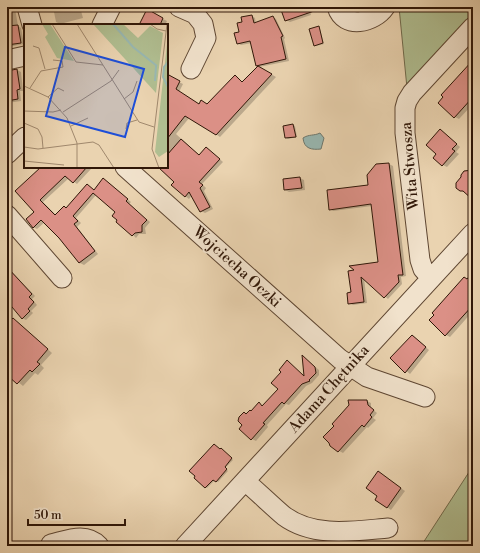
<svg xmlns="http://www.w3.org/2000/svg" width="480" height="553" viewBox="0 0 480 553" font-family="'Libre Bodoni',serif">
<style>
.green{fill:#b0be91;stroke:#706a4c}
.water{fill:#98b7b1;stroke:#6e776d}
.shadow{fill:#0003}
.building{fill:#db9086;stroke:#301708}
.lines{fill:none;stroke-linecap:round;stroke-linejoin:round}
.minor-casing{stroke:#5e4632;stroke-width:21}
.minor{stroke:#f1e2cc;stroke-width:19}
.labels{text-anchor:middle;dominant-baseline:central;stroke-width:4;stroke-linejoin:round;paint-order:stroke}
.street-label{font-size:15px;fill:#301708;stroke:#f1e2cc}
.inset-river{fill:none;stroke:#98b7b1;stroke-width:2}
.inset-road{fill:none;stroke:#a0886d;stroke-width:1}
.view{fill:#1d4ed8;fill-opacity:0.15;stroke:#1d4ed8;stroke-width:2}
.inset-edge{fill:none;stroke:#301708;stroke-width:2}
</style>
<rect width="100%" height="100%" fill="#ead3b0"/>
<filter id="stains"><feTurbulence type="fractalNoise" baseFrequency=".005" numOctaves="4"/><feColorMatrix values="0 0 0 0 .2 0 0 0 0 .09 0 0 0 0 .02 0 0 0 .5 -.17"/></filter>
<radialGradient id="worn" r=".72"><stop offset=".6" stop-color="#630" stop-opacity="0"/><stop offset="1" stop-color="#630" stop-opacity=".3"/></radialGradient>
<path class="green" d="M399,7H473V14L407,88Z
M473,466V546H421Z"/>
<path class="water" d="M320,133L324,138L321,149C312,150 304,149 303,138C309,134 314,136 320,133Z"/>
<path class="shadow" d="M7,7H19L15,8L18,26L21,28L24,44L7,47Z
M53,7H80L83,18L60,24L56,22Z
M282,7H314L310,11L311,15L290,22L286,20Z
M147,11L167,21L165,25H140Z
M252,16L255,18L256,24L273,17L276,19L285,38L284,39L289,61L259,67L276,77L220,137L190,117L176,134L200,156L207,148L223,162L202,184L206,188L204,191L213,209L205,213L201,211L192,195L189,199L185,196L175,182L159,167H167V76L183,84L179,92L199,105H207L235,76L243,83L259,67L256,65L252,43L241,45L237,43L243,23Z
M319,28L320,29L324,44L316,46L314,45Z
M473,61V104L459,119L455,117Z
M17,70L21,72L23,91H20L21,101L7,103V72Z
M293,125L295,126L297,137L288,139L286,138L284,127Z
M441,130L460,147L456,152L459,154L447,167L443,165L438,154Z
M389,164L393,166L406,276L401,277L402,284L388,299L364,278L367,303L353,305L349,303L352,293L349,272L379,263L372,206L333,211L330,209L369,186Z
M473,166V198L466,193L460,190L468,172Z
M42,167H89L91,169L77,184L69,178L43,202L56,215L107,182L131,202L129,204L150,222L145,228L146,234H139L136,238L118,220L116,212L96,195L76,218L81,223L77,227L98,254L84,265L80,263L61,239L45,222L37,229L33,227Z
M300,178L304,180L305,190L289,192L285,190Z
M10,272L14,274L35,296L32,299L37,305L31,311L33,313L26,320L22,318L7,299V274Z
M473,275V311L450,337L446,335L467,280Z
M13,319L18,322L52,353L41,365L44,368L38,375L35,373L23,386L7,373V325Z
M413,336L429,350L410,374L391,358Z
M303,357L319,370V375L312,383L306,386L289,405L286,404L267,425L268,427L256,441L252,439L244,425L247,415L251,412L259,404L263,406L279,389L282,372L288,362L306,377Z
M367,401L371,403V408L377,413L373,418L376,420L368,428L367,427L343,453L330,446Z
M221,450H223L233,460L225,468L228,471L218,482L215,480L207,488L205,487Z
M382,475L405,491L391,510L376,499L379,496Z"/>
<path class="building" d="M280,7H320V9L285,21Z
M147,9L163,18L160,25H139Z
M252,15L254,23L273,16L283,36L281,37L286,59L256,66L250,41L237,44L234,33L239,32L237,23L242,22L241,17Z
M18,25L21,43L7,45V26Z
M319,26L323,43L314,46L309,29Z
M473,60V97L454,118L438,103L443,97L441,95Z
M258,66L272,74L216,135L185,116L167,139V74L180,81L176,89L199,104L201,100L207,104L235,75L242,82Z
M17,69L20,89L17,90L18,99L7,101V71Z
M293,124L296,137L285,138L283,126Z
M440,129L457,144L452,149L455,151L442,166L433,158L436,154L426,145Z
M181,139L199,155L206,147L220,159L199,182L203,185L200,188L210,207L200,212L189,192L185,197L171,185L174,182L158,167H167V155Z
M389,163L403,275H398L399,282L384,298L361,277L364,302L348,304L347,293L351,292L348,271L354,270L349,266L378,262L371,204L329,210L327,190L368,185L367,175L376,164Z
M41,167H87L73,183L65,176L40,200L55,215L64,206L66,208L87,184L94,190L103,178L128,199L126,201L147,220L142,225V232L135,233L132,236L116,222L117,220L112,216L115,212L93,193L73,216L78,221L74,224L95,251L79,263L59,238L41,220L33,228L26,219L34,212L15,191Z
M473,170V200L463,191H460L456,188V183L461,177V175L464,171Z
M300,177L302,188L284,190L283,179Z
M7,267L32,294L29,297L34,302L28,309L30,311L22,319L7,301Z
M473,272V305L445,336L429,320L434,315L432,313L464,277L467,279Z
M13,318L48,349L37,362L40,364L32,372L30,370L17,384L7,375V324Z
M412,335L426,347L405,373L390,358Z
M302,355L315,367L316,373L309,380L310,381L302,384L284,404L282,402L263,423L265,424L251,440L239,429L242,425L238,421L239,417L244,412L246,414L250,410L251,411L259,402L262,406L278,389L271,383L281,372L279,370L287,360L304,376Z
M348,400H367L368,405L374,410L370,415L372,417L364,427L362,425L338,452L330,446L329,443L323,437L334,426L332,424L349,405Z
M214,444L220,449L221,448L232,458L225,467L227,469L216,482L213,480L205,488L194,478L195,476L189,471Z
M378,471L401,488L387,508L375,500L377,496L366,488Z"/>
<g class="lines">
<g class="minor-casing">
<path id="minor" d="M27,7L32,25
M179,7L195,14L203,24L206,38L191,69
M337,7C344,30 374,23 385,7
M102,25L111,7
M7,60L25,56
M7,154L25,137
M125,167L340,359L367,377L425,397
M7,215L62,278
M431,278L423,269L420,260L405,133V108L407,101L412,93L473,27
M245,481C258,492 271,505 284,516C314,538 354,531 388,528
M51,544C68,540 86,532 99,546
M185,546L473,233"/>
</g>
<use href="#minor" class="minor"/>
</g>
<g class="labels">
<g class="street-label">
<text transform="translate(410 166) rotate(-95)">Wita Stwosza</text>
<text transform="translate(237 267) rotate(42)">Wojciecha Oczki</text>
<text transform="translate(329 389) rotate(-48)">Adama Chętnika</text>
</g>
</g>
<g transform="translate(24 24)">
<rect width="144" height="144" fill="#ead3b0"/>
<path d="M18,0H26L50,37L33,34L21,13L24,10ZM69,0H99L114,14L126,2L139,9L132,69ZM144,11V127L135,133L131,128Z" fill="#b0be91"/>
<path class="inset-river" d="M89,0L109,23L133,42M144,38L140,43L139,53L144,63M131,57L132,42"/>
<path class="inset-road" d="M28,0L52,38L79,41M53,0L115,98L130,103M126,0L133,5L142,7M9,22L15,24L21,45M0,62L24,73L43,94L53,119V144M6,64L17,47L39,43L38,37L29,36M24,73L34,64L40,67M100,75L109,68L113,57M0,87L29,88L37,86M39,88L87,57L95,46M0,99L14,105L18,113L19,124M47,102L64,94M102,105L103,99L113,96M0,123L14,125L69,118L75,121L90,144M0,137L40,141M135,144L128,125L143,0"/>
<path class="view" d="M41,23L120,45L101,113L22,92Z"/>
<rect width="144" height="144" class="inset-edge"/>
</g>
<rect width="480" height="553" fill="none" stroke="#ead3b0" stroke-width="24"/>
<rect x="8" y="8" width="464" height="537" fill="none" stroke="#301708" stroke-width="2"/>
<rect x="12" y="12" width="456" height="529" fill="none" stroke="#301708"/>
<path d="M28 519v6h97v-6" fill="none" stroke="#301708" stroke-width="2"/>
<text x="34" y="519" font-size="12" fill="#301708" stroke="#f1e2cc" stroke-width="3" paint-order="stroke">50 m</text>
<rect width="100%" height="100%" filter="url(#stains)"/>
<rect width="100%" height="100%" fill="url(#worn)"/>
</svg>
